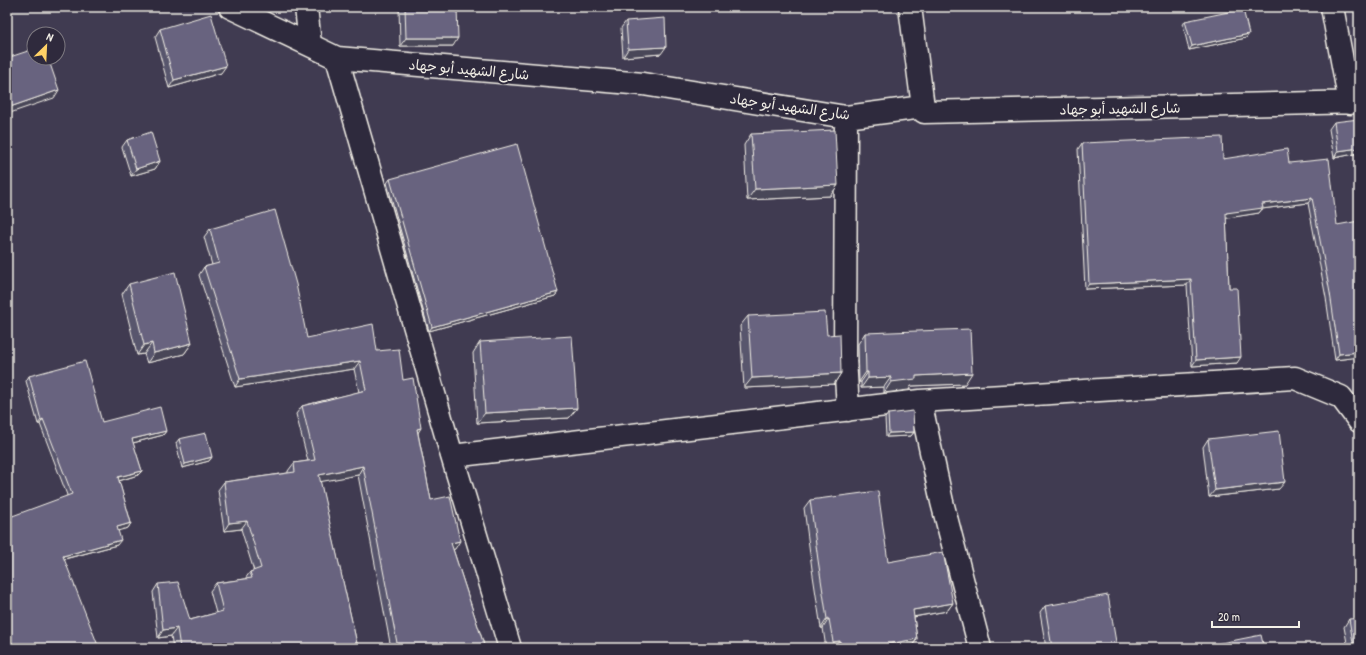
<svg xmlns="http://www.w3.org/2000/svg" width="1366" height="655" viewBox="0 0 1366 655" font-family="'Patrick Hand','Playpen Sans Arabic',sans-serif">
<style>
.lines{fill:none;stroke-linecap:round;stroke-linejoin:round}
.minor-casing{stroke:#f4f1e8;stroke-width:25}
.minor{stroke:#2f2a3d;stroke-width:22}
.wall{fill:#59566d;stroke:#f4f1e8}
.shaded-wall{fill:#494659;stroke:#f4f1e8}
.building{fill:#68647f;stroke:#f4f1e8}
.labels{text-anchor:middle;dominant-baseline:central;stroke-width:4;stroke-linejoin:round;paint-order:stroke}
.street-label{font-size:14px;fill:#f4f1e8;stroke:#2f2a3d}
</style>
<rect width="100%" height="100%" fill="#403b51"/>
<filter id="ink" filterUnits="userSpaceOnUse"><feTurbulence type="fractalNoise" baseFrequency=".025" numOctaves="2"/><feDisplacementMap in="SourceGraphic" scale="8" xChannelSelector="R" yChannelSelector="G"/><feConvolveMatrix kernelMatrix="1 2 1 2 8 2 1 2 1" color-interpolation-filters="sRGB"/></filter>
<g filter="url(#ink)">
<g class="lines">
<g class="minor-casing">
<path id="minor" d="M230,7L337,58L643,84L846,117L923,107L924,112L1359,102
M306,7L310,44
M910,7L923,107
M1332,7L1350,103
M337,58L452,456L510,648
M846,117L845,358L848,410
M920,401L942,502L980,648
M452,456L920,401L1295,378L1341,397L1359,421"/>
</g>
<use href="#minor" class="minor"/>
</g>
<path class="wall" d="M399,7H438L453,46H400Z
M626,21L661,54L623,57L621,28Z
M1185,21L1246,38L1189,50L1183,25Z
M160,29L221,73L169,88L155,37Z
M1334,122L1359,153L1334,158L1329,129Z
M751,134L838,185L830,196L747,200L744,145Z
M127,140L160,161L155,169L131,176L122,147Z
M1082,143L1223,159L1289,163L1337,225L1359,357L1335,360L1326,298L1308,203L1262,209L1259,213L1226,218L1229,288L1237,363L1192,366L1187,285L1085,289L1078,149Z
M390,179L558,292L555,296L429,331L387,183Z
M210,229L307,338L377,351L403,380L418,433L431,500L455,549H453L485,648H391L358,475L320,481L358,648H173L171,636L158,638L153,592L158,584L190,620L216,613L210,591L216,583L245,579L250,572L254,571L241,529L224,531L218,490L224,482L288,473V471L294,463L308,461L296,414L302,406L359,392L354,369L235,387L199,275L204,267L212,265L204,237Z
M129,284L192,343L184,354L147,363L144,354L137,355L122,294Z
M748,316L827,335L841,373L834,384L744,388L740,326Z
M865,333L965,384L911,386L909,390L884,393V387L861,388V382H859L858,344Z
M480,342L577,408L569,418L477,423L473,353Z
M29,376L102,422L166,431L163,435L133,443L142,471L138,475L119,481L131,523L128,528L118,530L117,545L65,559L7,648L67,495L40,424H38L26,381Z
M888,414L914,432L911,436L886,437L885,418Z
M179,439L212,457L209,461L182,468L176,443Z
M1208,439L1279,489L1209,497L1203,447Z
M810,500L888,562L953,603L947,611L914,617L917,639L911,648H826L823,628H821L812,569L804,508Z
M1045,606L1117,648H1046L1040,613Z
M1349,619L1359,648H1348L1344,627Z"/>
<path class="shaded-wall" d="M1249,34L1246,38L1189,50L1192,46Z
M406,38H458L453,46H400Z
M666,47L661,54L623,57L628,49Z
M226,66L221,73L169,88L174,80Z
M59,90L54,98L7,114V108Z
M1359,148V153L1334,158L1338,151Z
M160,161L155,169L131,176L136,169Z
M838,185L830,196L747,200L755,189Z
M1312,198L1308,203L1262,209L1259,213L1222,219L1226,213L1262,204Z
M1191,279L1187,285L1085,289L1089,284Z
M558,292L555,296L429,331L432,327Z
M152,343L144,354L137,355L144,345Z
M192,343L184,354L147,363L154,353Z
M1359,352V357L1335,360L1339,354Z
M1241,357L1237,363L1192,366L1196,360Z
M360,361L354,369L235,387L240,379Z
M866,372H868L861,382H859Z
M841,373L834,384L744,388L752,378Z
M972,373L965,384L911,386L909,390L884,393L891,382L916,376Z
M891,377L884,387L861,388L868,378Z
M577,408L569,418L477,423L485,413Z
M43,419L40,424H38L41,420Z
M421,428L416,436L417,429Z
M166,431L163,435L129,444L132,439Z
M914,432L911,436L886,437L889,433Z
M212,457L209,461L182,468L185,464Z
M363,466L358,475L313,483L319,475Z
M142,471L138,475L115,482L118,477Z
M1285,482L1279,489L1209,497L1215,490Z
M247,521L241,529L224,531L229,523Z
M131,523L128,528L114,532L117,527Z
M121,540L117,545L60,560L63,556Z
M460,541L455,549L446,551L451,543Z
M953,603L947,611L907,618L913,610Z
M827,619H829L823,628H821Z
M177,628L171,636L158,638L163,630Z
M917,639L910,648H865Z
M840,641L835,648H829L833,642Z
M446,643L443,648H430Z"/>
<path class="building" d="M405,7H438V8H457L458,38H406Z
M1243,9L1249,34L1192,46L1185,21Z
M211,14L226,66L174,80L160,29Z
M665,18L666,47L628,49L626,21Z
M34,49V58H48L59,90L7,108V58Z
M1359,119V148L1338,151L1334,122Z
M835,130L838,185L755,189L751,134Z
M151,132L160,161L136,169L127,140Z
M1222,137L1223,159L1287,149L1289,163L1329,159L1337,225L1359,221V352L1339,354L1330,293L1312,198L1262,204L1263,208L1226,213L1229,288H1237L1241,357L1196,360L1191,279L1089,284L1082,143Z
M517,144L558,292L432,327L390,179Z
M275,210L296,284L307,338L373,324L377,351L399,349L403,380L413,378L421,428L417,429L431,500L450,496L460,541L451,543L485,648H447L446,643L430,648H398L363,466L319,475L358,648H180L177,628L163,630L158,584L178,582L190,620L223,611L216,583L252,578L250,572L261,568L247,521L229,523L224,482L295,472L294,463L315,460L302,406L366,390L360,361L240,379L204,267L219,263L210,229Z
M175,272L192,343L154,353L152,343L144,345L129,284Z
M825,312L827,335L840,334L841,373L752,378L748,316Z
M970,329L972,373L916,376V379L891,382V377L868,378V372H866L865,333Z
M572,336L577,408L485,413L480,342Z
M85,361L102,422L160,407L166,431L132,439L142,471L118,477L131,523L117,527L121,540L63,556L99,648H7V518L72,494L43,419L41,420L29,376Z
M913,411L914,432L889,433L888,414Z
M1279,431L1285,482L1215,490L1208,439Z
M206,433L212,457L185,464L179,439Z
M878,491L888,562L943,552L953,603L913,610L917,639L865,648H841L840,641L833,642L829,619H827L818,560L810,500Z
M1108,595L1117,648H1052L1045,606Z
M1359,618V648H1354L1349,619Z
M1261,635L1264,648H1195L1216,644Z"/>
</g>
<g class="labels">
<g class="street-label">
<text transform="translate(469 69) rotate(5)">شارع الشهيد أبو جهاد</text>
<text transform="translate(790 106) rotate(8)">شارع الشهيد أبو جهاد</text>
<text transform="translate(1120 108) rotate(-1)">شارع الشهيد أبو جهاد</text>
</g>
</g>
<rect width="1366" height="655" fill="none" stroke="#2f2a3d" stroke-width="24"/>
<rect x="12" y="12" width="1342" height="631" fill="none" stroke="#f4f1e8" stroke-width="1.5" filter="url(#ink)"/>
<g transform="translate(46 46) rotate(24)"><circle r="19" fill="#2f2a3d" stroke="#7e7a81"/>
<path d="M0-3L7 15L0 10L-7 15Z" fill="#ffd166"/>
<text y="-6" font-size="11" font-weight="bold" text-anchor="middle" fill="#f4f1e8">N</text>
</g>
<path d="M1212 621v6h87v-6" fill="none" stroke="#f4f1e8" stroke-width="2"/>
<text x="1218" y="621" font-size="12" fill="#f4f1e8" stroke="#2f2a3d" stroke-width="3" paint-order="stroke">20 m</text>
</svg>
